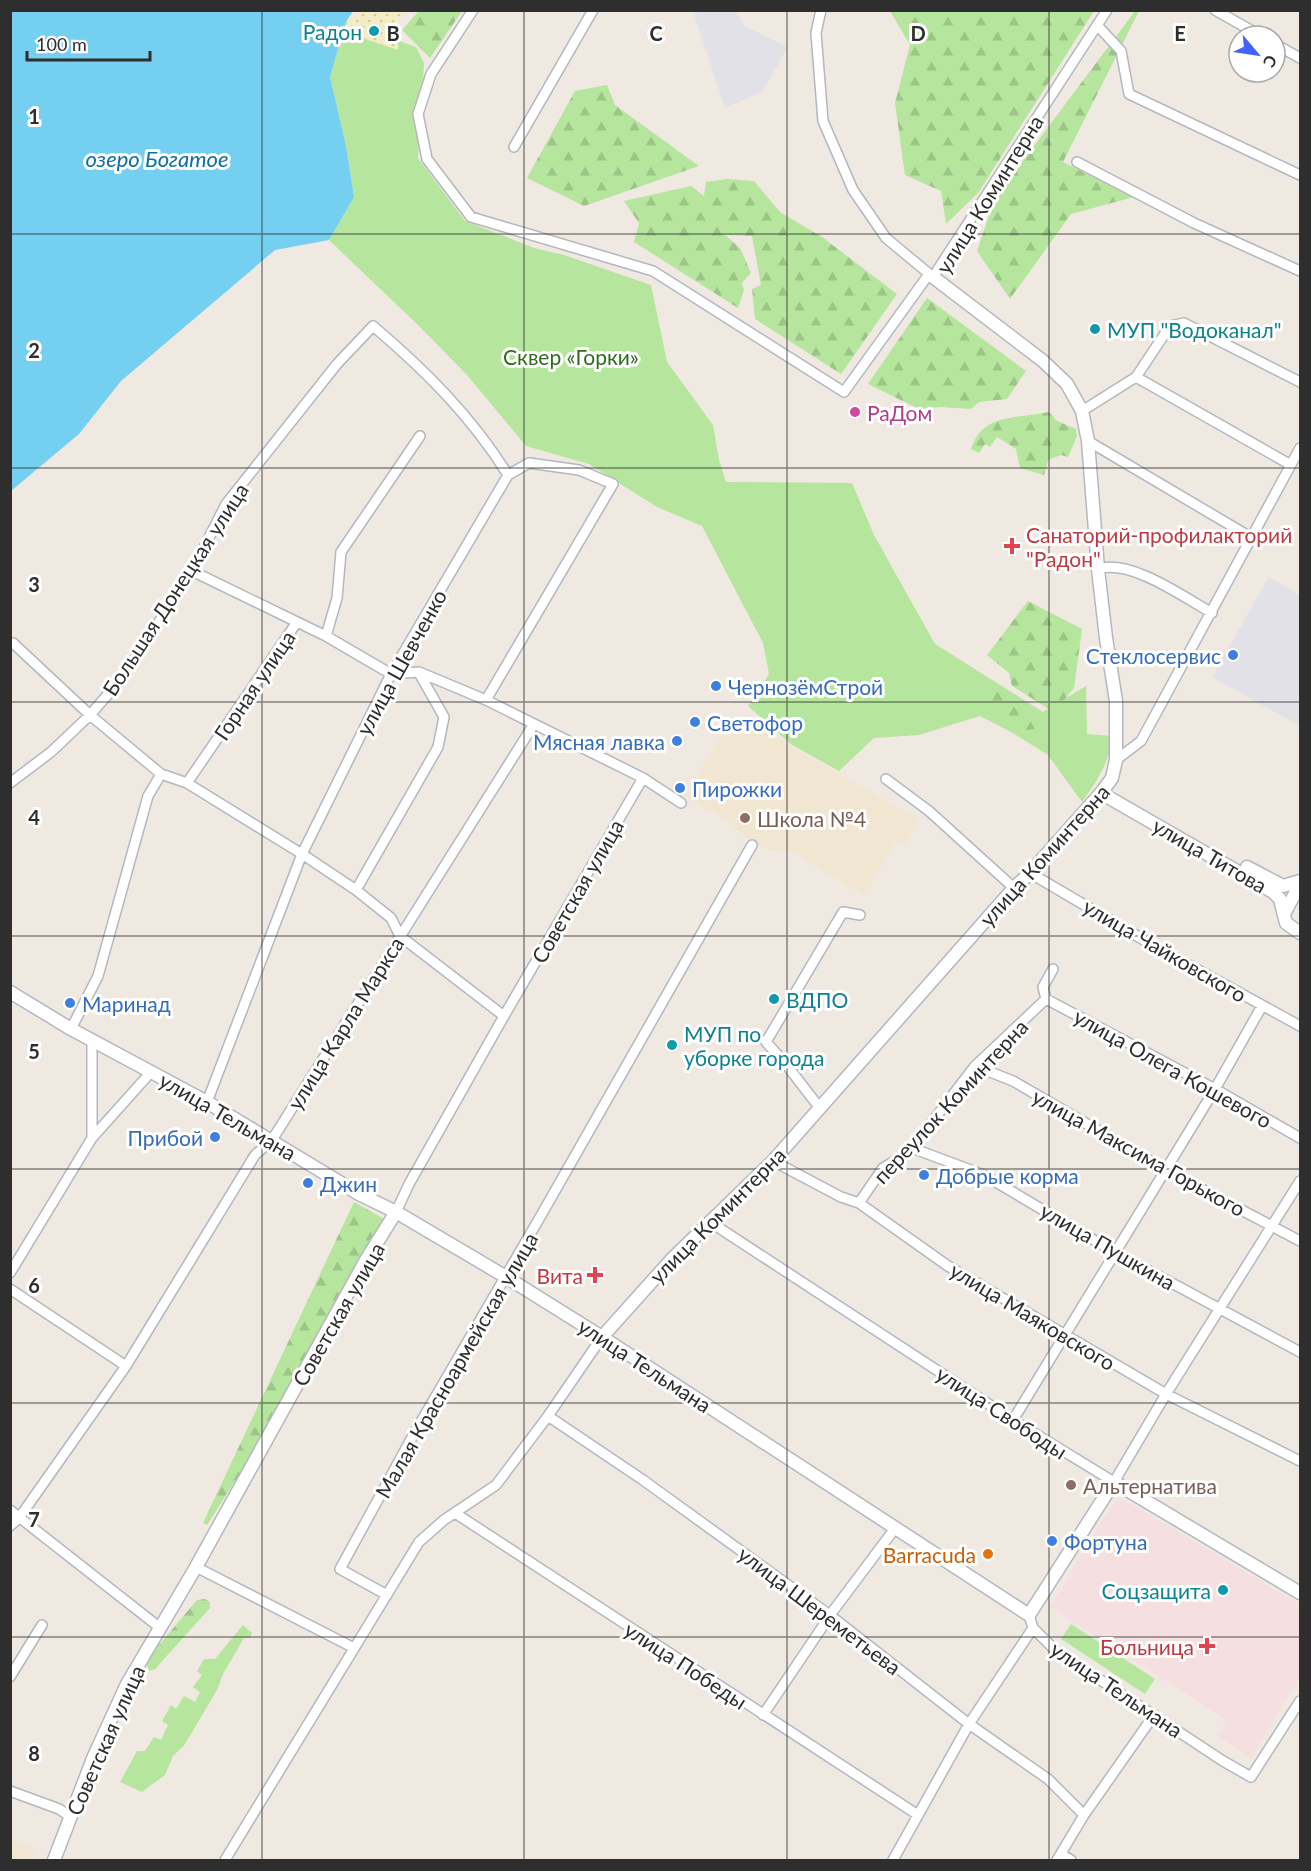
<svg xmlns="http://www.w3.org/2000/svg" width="1311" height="1871" viewBox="0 0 1311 1871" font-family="Lato,sans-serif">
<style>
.industrial{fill:#e3e1e8}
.education{fill:#f0e6d1}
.medical{fill:#f5dfe0}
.green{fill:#b6e59e}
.forest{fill:url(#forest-firs)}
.sand{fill:url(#sand-dots)}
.water{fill:#75cff0}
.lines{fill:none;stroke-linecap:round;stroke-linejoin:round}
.minor-casing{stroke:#b4b7c1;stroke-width:12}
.tertiary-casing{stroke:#b4b7c1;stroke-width:15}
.minor{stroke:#fff;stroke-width:9}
.tertiary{stroke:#fff;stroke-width:12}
.grid{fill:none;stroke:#2e2e2e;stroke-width:1.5;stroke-opacity:0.55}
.culture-dot{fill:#0f9aa8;stroke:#fff;stroke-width:2}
.hotel-dot{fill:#d1479c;stroke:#fff;stroke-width:2}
.health-dot{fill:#e0444e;stroke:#fff;stroke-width:2}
.shop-dot{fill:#3f7fe0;stroke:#fff;stroke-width:2}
.education-dot{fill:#8d6e63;stroke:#fff;stroke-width:2}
.food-dot{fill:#e8710a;stroke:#fff;stroke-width:2}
.labels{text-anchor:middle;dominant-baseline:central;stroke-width:6;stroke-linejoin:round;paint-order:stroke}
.culture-label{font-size:21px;fill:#0d838f;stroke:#fff;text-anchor:start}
.street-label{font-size:21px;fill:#2e2e2e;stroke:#fff}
.park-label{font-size:21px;fill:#2c6e1b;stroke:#fff}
.hotel-label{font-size:21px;fill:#b23c85;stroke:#fff;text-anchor:start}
.health-label{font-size:21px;fill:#be3a42;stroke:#fff;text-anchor:end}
.shop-label{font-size:21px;fill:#366cbe;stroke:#fff;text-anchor:start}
.education-label{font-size:21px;fill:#785e54;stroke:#fff;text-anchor:start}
.food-label{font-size:21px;fill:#c56008;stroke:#fff;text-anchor:end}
.water-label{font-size:22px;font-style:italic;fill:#0d6fa3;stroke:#fff}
.grid-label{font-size:20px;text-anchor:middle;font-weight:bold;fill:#2e2e2e;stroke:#fff;stroke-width:6;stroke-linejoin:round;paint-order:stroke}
</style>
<defs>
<pattern id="forest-firs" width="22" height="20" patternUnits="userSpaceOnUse" patternTransform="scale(1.5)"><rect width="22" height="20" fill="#b6e59e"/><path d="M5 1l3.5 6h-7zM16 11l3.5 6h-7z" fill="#9dc588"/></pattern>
<pattern id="sand-dots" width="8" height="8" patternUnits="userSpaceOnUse" patternTransform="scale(1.5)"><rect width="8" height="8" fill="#f3ecc5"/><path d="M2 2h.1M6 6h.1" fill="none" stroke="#d1cbaa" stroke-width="1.8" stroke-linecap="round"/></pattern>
</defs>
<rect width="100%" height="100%" fill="#efe9e1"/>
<path class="industrial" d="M705,10L735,11L745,26L788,47L762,92L725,108L694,14Z
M1269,577L1300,595V726L1212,677Z"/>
<path class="education" d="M759,728L920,820L905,845L896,841L864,896L795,853L767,849L734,828L732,823L685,796L720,738Z
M11,1837L36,1851L33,1860H11Z"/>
<path class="medical" d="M1118,1500L1131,1504L1300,1605V1677L1251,1758L1217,1736L1227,1720L1050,1607L1109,1510Z"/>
<path class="green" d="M346,22L416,47L424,63L418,158L465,221L534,248L564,255L651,285L667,362L713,425L719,460L726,482L852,483L874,535L935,644L1043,712L1086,686L1087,734L1112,736C1110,762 1097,781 1082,802L1048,755L1013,733L980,716L919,735L874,738L839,771L792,745L748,706L769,674L763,643L702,526L657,507L589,464L526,446L467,375L419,326L329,240L354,197L346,146L330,77Z
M1071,1624L1155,1679L1145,1694L1061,1639Z
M243,1625L252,1633L250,1638H244L223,1674L217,1690L185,1744L173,1756L165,1775L142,1792L120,1782L137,1751H145L154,1737L161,1740L168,1725L162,1721L171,1705L176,1709L184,1696L195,1702L200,1692L193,1687L202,1675L197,1671L204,1659H215Z"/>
<path class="forest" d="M419,11H462L430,58L402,30Z
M890,11H1094L978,193L946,224L941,191L905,175L895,103L910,45Z
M1135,11H1139L1063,162L1134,197L1071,214L1010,299L977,251L995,198Z
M607,85L615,105L699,166L584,206L527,178L575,91Z
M727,179L754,181L780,212L822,237L897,294L841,374L755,319L752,289L761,285L752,236L725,235L740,248L751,273L742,283L744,290L738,308L634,242L639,223L624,201L691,186L704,196L706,182Z
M927,298L1026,371L1007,399L979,402L971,409L941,407L919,409L868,384Z
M1049,412L1057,421L1076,429L1077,436L1068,457L1061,455L1048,460L1044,475L1020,468L1016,449L997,437L990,447L985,444L979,453L971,449C983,412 1017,419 1049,412Z
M1028,601L1082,629L1074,688L1054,712L1012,686L1009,673L987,655Z
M993,689L1041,721L1035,729L1019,731L981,707Z
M354,1202L386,1220L247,1462L207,1525L203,1523Z
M205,1599L210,1602V1608L155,1669L149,1671L147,1665L153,1652L197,1600Z"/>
<path class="sand" d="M359,10L406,11L397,18L398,50L368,40L344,27Z"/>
<path class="water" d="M11,10L353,11L346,22L330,77L346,146L354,197L329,240L275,250L121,381L79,434L11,491Z"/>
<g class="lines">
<g class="minor-casing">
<path id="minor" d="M473,10L431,74L418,114L427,159L471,217L653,271L844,392L929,274
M821,10L816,33L823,121L853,190L886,238L933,277L1107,10
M1215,10L1261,36
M1097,25L1121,51L1129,94L1300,175
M1275,44L1300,58
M514,147L593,10
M1077,162L1194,223L1300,271
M1136,377L1170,326L1184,323L1300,382
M1082,411L1136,377L1291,465
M1088,441L1252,538
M1098,569C1131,559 1182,596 1212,613
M192,571L297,622
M326,636L391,674L419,672L486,700L643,778L681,803
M13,643L90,715L161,774
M1116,760L1141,741L1300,448
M886,779L929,811L1014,888
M10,783L51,752L90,715L123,677L192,571L226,504L337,364L373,326C425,370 472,417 508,475
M187,783L302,854L356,890L391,918L400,936L504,1016
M1030,873L1149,943L1300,1026
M356,890L438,747L444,717L419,673
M1046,999L1215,1089L1300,1138
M71,1029L98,976L148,796L161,774L187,783L297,622L326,636L337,598L341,552L420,436
M975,1066L1013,1081L1166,1170L1300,1241
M207,1102L302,854L391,674L508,475L529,463L579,470L613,484L486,700
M819,1107L785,1063L766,1042L843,912L860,915
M92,1138V1039
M912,1148L984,1175L1116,1253L1300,1352
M773,1161L841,1197L859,1203L948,1266L1166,1394L1300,1461
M859,1203L883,1168L905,1155L912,1148L975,1066L1046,999L1043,987L1053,969
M396,1212L409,1184L504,1016L643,778
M710,1222L1013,1420L1114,1482L1166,1394L1300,1181
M10,1273L92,1138L151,1072
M10,1289L126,1366
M548,1416L643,1480L831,1616L969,1724L1048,1779L1084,1815
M1013,1420L1215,1089L1262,1006
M10,1510L159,1627
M455,1513L918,1815
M10,1526L19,1518L126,1366L255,1155L272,1140L534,724
M196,1567L354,1648
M387,1595L340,1569L415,1432L543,1212L752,845
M1029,1615L1033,1628L1055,1650L1223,1761L1251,1777L1300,1701
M10,1677L42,1625
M763,1715L833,1611L896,1527
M10,1791L59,1809L71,1817
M1061,1854L1071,1860
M225,1860L419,1542L444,1520L496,1485L548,1416L602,1337
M893,1860L969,1724L1033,1628
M1057,1860L1084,1815L1154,1715"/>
</g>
<g class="tertiary-casing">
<path id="tertiary" d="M1101,793L1273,892L1280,899L1286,923L1300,933
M1247,867L1283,886L1300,881
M1284,914L1300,884
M10,992L71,1029L207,1102L359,1194L396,1212L506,1277L602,1337L1029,1615L1114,1482L1300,1593
M602,1337L672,1259L773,1161L1014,888L1030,873L1101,793L1112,778L1116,760V701L1106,638L1098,569L1088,441L1082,411L1067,384L1043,361L933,277
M54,1860L94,1756L127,1684L196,1567L366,1260L396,1212"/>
</g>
<use href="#minor" class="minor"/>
<use href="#tertiary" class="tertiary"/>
</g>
<path class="grid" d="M262,10V1860M524,10V1860M787,10V1860M1049,10V1860M10,234H1300M10,468H1300M10,702H1300M10,936H1300M10,1169H1300M10,1403H1300M10,1637H1300"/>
<g class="culture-dot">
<circle cx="374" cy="31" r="6"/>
<circle cx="1095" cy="329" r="6"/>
<circle cx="774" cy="999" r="6"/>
<circle cx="672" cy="1045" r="6"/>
<circle cx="1223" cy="1590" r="6"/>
</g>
<circle class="hotel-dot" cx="855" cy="412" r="6"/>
<g class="health-dot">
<path d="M1009 537h6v6h6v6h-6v6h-6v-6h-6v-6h6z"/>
<path d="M592 1266h6v6h6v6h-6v6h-6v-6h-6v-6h6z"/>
<path d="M1204 1637h6v6h6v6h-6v6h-6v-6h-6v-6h6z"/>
</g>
<g class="shop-dot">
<circle cx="1233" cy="655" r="6"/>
<circle cx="716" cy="686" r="6"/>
<circle cx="695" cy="722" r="6"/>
<circle cx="677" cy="741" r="6"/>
<circle cx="680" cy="788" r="6"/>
<circle cx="70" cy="1003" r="6"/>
<circle cx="215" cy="1137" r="6"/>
<circle cx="924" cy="1175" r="6"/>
<circle cx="308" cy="1183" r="6"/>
<circle cx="1052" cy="1541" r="6"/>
</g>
<g class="education-dot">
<circle cx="745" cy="818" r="6"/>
<circle cx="1071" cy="1485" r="6"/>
</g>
<circle class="food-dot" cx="988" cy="1554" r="6"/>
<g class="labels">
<g class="culture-label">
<text x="362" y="31" text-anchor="end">Радон</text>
<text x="1107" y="329">МУП "Водоканал"</text>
<text x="786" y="999">ВДПО</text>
<text x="684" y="1033">МУП по<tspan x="684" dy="24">уборке города</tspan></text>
<text x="1211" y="1590" text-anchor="end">Соцзащита</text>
</g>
<g class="street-label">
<text transform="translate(989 194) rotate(-58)">улица Коминтерна</text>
<text transform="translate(175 589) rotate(-57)">Большая Донецкая улица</text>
<text transform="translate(401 662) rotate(-61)">улица Шевченко</text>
<text transform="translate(254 685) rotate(-56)">Горная улица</text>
<text transform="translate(1044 855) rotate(-48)">улица Коминтерна</text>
<text transform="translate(1210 855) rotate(30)">улица Титова</text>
<text transform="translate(577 891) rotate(-60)">Советская улица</text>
<text transform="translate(1165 950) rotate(30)">улица Чайковского</text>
<text transform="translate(345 1023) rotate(-58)">улица Карла Маркса</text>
<text transform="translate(1173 1068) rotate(29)">улица Олега Кошевого</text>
<text transform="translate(950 1101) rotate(-47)">переулок Коминтерна</text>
<text transform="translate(228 1116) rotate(30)">улица Тельмана</text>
<text transform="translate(1139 1152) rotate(29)">улица Максима Горького</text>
<text transform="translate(717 1215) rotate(-45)">улица Коминтерна</text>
<text transform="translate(1108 1246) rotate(30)">улица Пушкина</text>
<text transform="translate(338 1314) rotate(-60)">Советская улица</text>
<text transform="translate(1033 1316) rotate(31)">улица Маяковского</text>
<text transform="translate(456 1365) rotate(-60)">Малая Красноармейская улица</text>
<text transform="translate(645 1365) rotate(33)">улица Тельмана</text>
<text transform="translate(1002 1412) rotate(33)">улица Свободы</text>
<text transform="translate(820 1610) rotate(37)">улица Шереметьева</text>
<text transform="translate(686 1665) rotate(33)">улица Победы</text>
<text transform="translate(1117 1689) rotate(34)">улица Тельмана</text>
<text transform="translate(105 1740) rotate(-66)">Советская улица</text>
</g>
<g class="park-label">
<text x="571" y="356">Сквер «Горки»</text>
</g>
<g class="hotel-label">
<text x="867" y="412">РаДом</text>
</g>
<g class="health-label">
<text x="1026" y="534" text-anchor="start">Санаторий-профилакторий<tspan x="1026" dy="24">"Радон"</tspan></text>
<text x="583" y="1275">Вита</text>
<text x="1194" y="1646">Больница</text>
</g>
<g class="shop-label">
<text x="1221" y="655" text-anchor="end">Стеклосервис</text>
<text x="728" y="686">ЧернозёмСтрой</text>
<text x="707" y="722">Светофор</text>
<text x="665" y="741" text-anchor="end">Мясная лавка</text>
<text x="692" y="788">Пирожки</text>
<text x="82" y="1003">Маринад</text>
<text x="203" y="1137" text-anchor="end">Прибой</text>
<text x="936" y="1175">Добрые корма</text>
<text x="320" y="1183">Джин</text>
<text x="1064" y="1541">Фортуна</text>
</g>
<g class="education-label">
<text x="757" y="818">Школа №4</text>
<text x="1083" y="1485">Альтернатива</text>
</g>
<g class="food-label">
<text x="976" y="1554">Barracuda</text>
</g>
<g class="water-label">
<text x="157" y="158">озеро Богатое</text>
</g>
</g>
<g class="grid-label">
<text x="393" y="41">B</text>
<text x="656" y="41">C</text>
<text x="918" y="41">D</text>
<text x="1180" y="41">E</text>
<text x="34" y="124">1</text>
<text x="34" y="358">2</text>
<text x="34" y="592">3</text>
<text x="34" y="825">4</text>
<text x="34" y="1059">5</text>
<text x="34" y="1293">6</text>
<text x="34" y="1527">7</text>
<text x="34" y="1761">8</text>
</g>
<rect width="1311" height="1871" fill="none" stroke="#2e2e2e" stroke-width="24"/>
<g transform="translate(1257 54) rotate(119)"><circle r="28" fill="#ffffff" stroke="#ababab" stroke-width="1.5"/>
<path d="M0-4.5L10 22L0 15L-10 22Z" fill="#4264fb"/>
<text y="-9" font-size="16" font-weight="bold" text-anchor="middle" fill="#2e2e2e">С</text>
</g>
<path d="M27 51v9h123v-9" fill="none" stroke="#2e2e2e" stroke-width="3"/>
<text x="36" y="51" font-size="18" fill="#2e2e2e" stroke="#ffffff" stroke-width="4.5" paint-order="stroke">100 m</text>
</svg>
